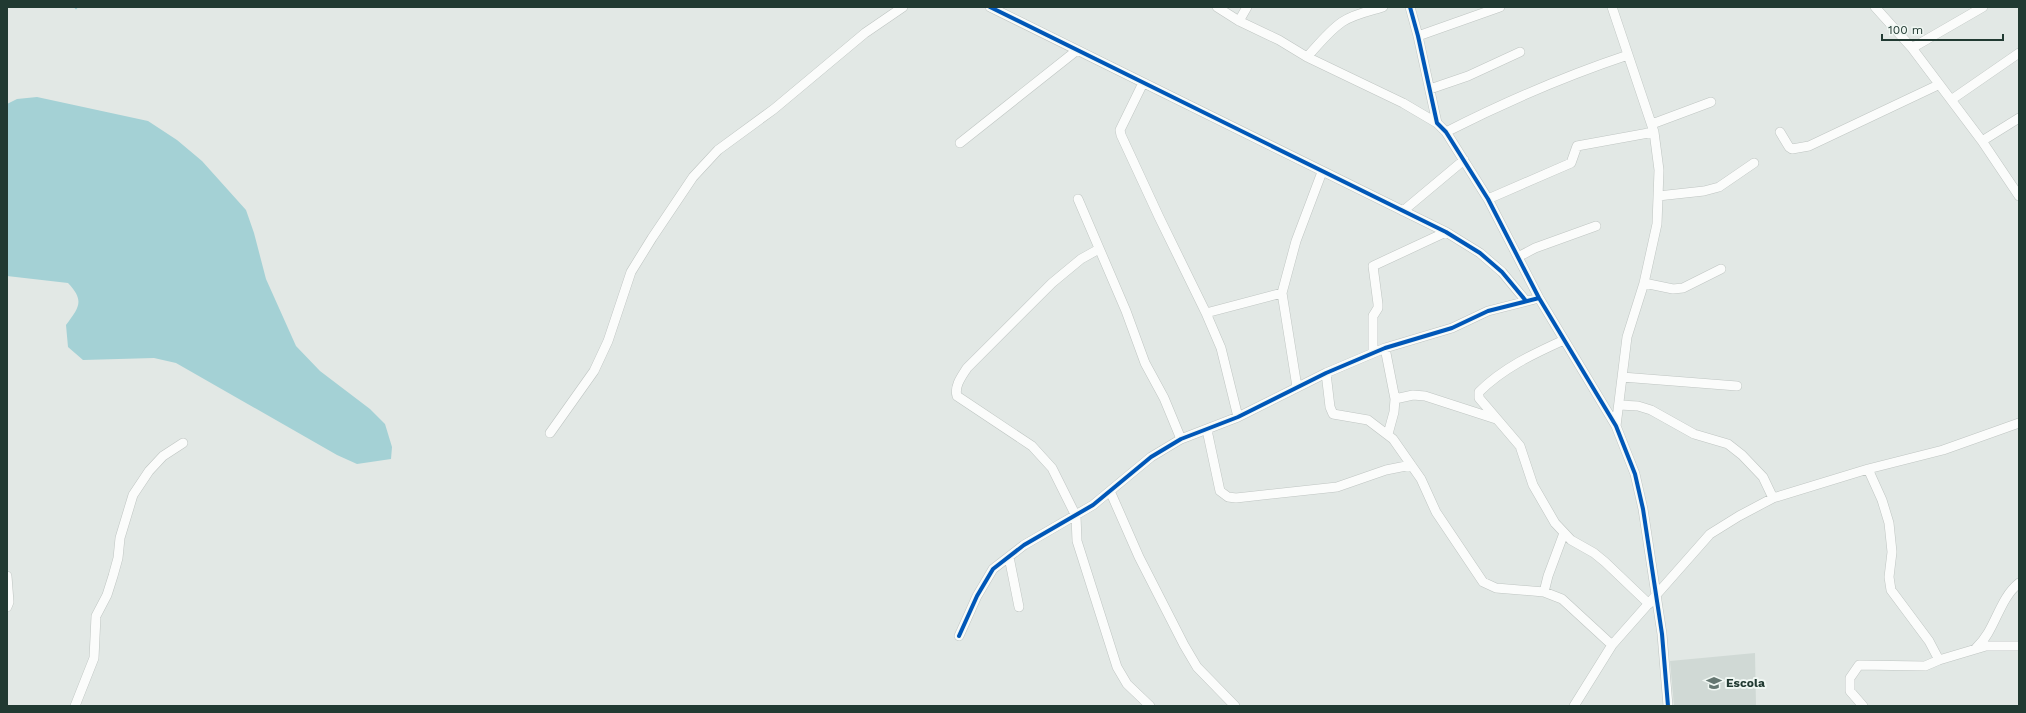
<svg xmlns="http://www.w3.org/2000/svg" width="2026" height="713" viewBox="0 0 2026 713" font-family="'Work Sans',sans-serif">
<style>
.built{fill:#d0d9d5}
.water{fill:#a4d1d5}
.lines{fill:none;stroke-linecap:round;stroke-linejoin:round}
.stream{stroke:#a4d1d5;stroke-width:2.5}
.minor-casing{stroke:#bfc5c2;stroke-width:10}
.minor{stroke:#fbfcfb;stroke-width:9}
.cycleway-casing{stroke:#f0f7f3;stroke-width:6}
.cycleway{stroke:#0057b8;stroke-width:4}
.labels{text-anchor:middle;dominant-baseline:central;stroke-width:4;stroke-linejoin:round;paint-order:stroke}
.poi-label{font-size:12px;font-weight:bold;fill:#213a32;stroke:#f0f7f3;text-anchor:start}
</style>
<rect width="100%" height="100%" fill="#e2e8e5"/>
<path class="built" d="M1755,653L1756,706H1674L1670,661Z"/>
<path class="water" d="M37,97L148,121L177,140L202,161L246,210L254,233L266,279L296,346L320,371L370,409L385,424L392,447L391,459L357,464L337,455L176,363L154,358L83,360L68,347L66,325C79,307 85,301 68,283L7,276V104L17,99Z"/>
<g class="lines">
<path class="stream" d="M76,7V8"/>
<g class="minor-casing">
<path id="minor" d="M990,7L1446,232L1480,253L1502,272L1526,301
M1217,7L1239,21L1279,40L1307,57L1403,103L1437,123
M1410,7L1418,36L1437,123L1446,132L1488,199L1539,298L1616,426L1635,474L1643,509L1662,634L1668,706
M1612,7L1654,132L1659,170L1657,224L1644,283L1627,337L1616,426
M1875,7L1912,48L1982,141L2019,196
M1239,21L1247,7
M1418,36L1500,7
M1912,48L1983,7
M1307,57C1318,45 1329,31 1342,22C1354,14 1370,11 1383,7
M1143,83L1120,130L1121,135L1159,217L1206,313L1221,348L1238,417
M1430,89L1468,76L1520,52
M1951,100L2019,53
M1652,124L1711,102
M1446,132C1505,102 1565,76 1628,55
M1780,132L1789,147L1792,149L1809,146L1938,85
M1982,141L2019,118
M960,143L1076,51
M1658,196L1704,191L1719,187L1754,163
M1078,199L1126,311L1145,363L1164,398L1181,439
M1488,199L1571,163L1577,146L1654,132
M1403,211L1464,160
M1099,249L1081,259L1052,283L967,368C962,376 954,386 957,396L1032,446L1052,468L1076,516L1077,541L1117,667L1127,684L1150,706
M1518,257L1535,248L1596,226
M1644,283L1673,289L1683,288L1721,269
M1206,313L1282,293
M1564,340C1533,354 1503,368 1479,392V398L1520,446L1533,485L1555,523L1571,540L1594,553L1605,562L1649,604
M1385,348L1395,399L1394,412L1388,434
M1373,353V316L1378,308V304L1373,266L1446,232
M1326,373L1330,407L1333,414L1368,420L1393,439L1421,479L1436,512L1483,582L1496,588L1544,592L1562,599L1612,645
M1622,377L1737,386
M1297,387L1282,293L1296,241L1322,172
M1395,399L1413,395L1425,396L1496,419
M1619,405L1638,406L1651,410L1694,434L1728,444L1742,455L1763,477L1773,498
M1207,430L1220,491L1228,497L1236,498L1337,487L1386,470L1411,465
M550,433L594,371L608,341L631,272L652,238L693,177L718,150L774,109L865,33L903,7
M1868,469L1882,500L1889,523L1892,552L1889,577L1891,590L1929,641L1939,660
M1110,491L1139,557L1184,645L1197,667L1235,706
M1009,557L1019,607
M7,576L9,602L7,607
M1544,592L1548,576L1564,533
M959,636L977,596L993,569L1024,545L1093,505L1151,457L1181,439L1238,417L1326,373L1385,348L1452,328L1488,311L1539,298
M1976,648C1996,630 1998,600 2019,583
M75,706L94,658L96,616L107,595L113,576L118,558L120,538L133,495L149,471L163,456L183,443
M1574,706L1612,645L1710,534L1739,516L1773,498L1868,469L1943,450L2019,423
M1863,706L1850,691V678L1859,665L1925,666L1939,660L1986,646H2019"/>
</g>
<use href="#minor" class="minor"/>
<g class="cycleway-casing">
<path id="cycleway" d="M990,7L1446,232L1480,253L1502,272L1526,301
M1410,7L1418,36L1437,123L1446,132L1488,199L1539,298L1616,426L1635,474L1643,509L1662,634L1668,706
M959,636L977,596L993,569L1024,545L1093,505L1151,457L1181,439L1238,417L1326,373L1385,348L1452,328L1488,311L1539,298"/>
</g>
<use href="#cycleway" class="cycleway"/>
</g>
<defs>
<g id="school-bare" transform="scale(1.2)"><path d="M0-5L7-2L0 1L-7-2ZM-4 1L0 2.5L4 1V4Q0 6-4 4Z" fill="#657771" stroke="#f0f7f3" stroke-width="2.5" paint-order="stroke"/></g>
</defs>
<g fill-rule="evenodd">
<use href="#school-bare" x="1714" y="683"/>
</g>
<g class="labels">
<g class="poi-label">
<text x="1726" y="683">Escola</text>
</g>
</g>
<rect width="2026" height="713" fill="none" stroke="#213a32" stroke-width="16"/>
<path d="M1882 34v6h121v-6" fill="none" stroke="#213a32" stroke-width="2"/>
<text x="1888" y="34" font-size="12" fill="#213a32" stroke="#f0f7f3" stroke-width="3" paint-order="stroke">100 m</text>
</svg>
